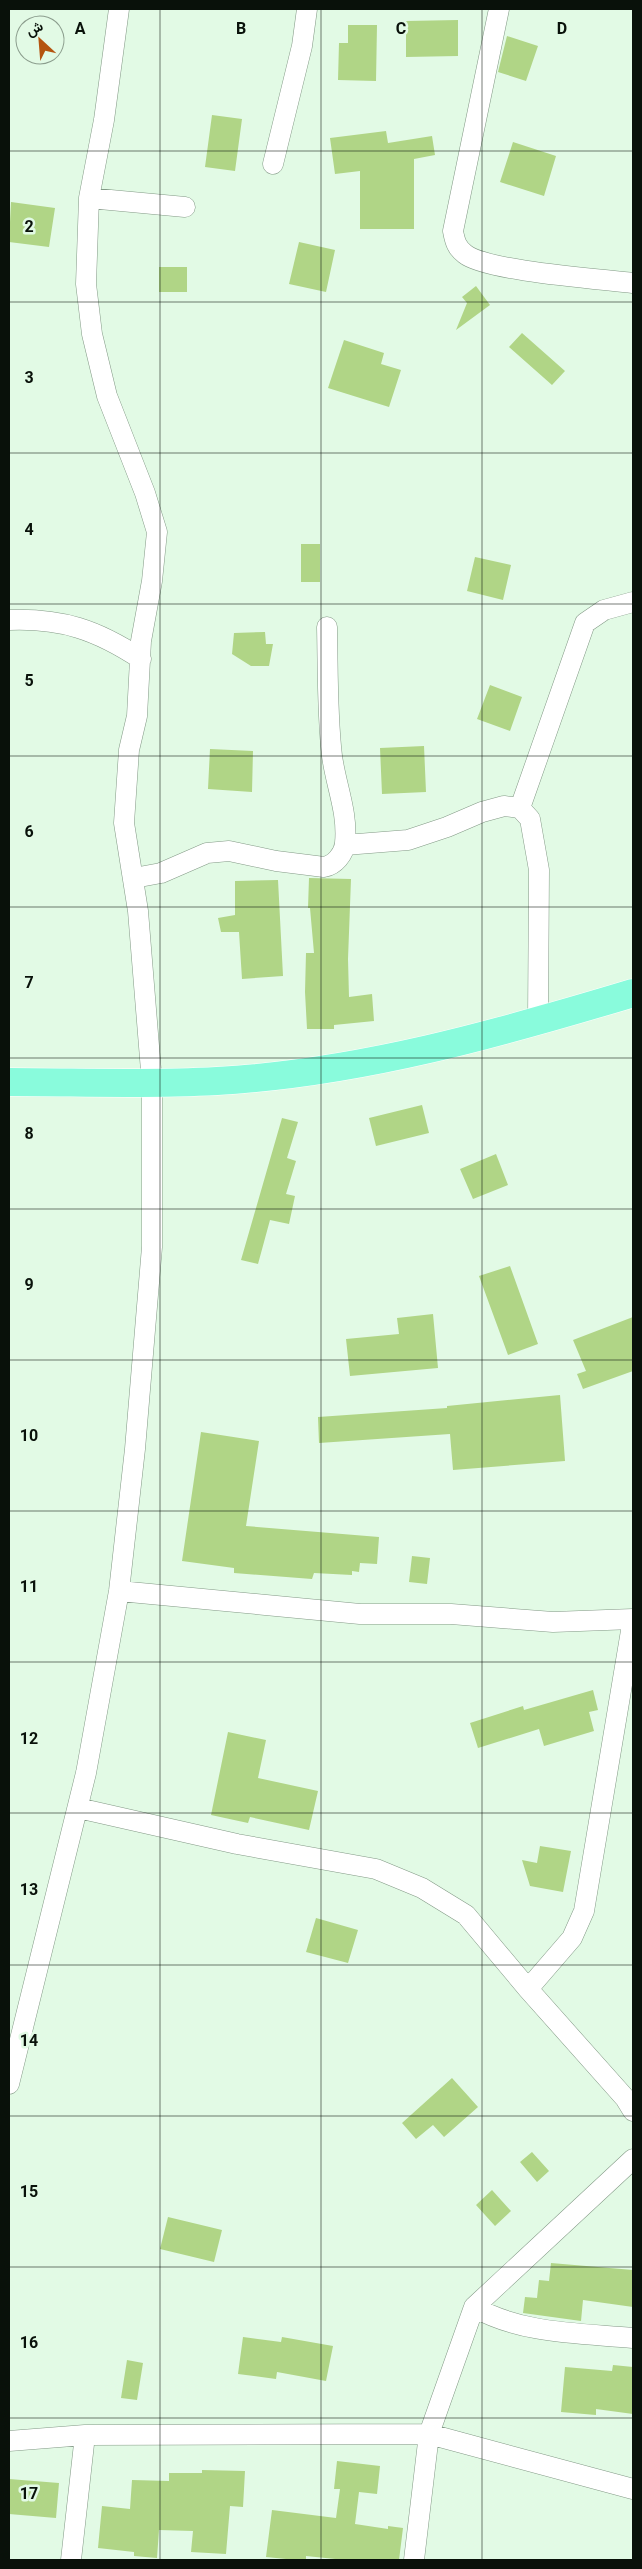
<svg xmlns="http://www.w3.org/2000/svg" width="642" height="2569" viewBox="0 0 642 2569" font-family="Roboto,Vazirmatn,sans-serif">
<style>
.building{fill:#b0d586}
.lines{fill:none;stroke-linecap:round;stroke-linejoin:round}
.street-casing{stroke:#839986;stroke-width:21}
.primary-casing{stroke:#fff;stroke-width:29}
.street{stroke:#fff;stroke-width:20}
.primary{stroke:#89fbdc;stroke-width:28}
.grid{fill:none;stroke:#09110a;stroke-width:1;stroke-opacity:0.55}
.grid-label{font-size:16px;text-anchor:middle;font-weight:bold;fill:#09110a;stroke:#e2fae5;stroke-width:5;stroke-linejoin:round;paint-order:stroke}
</style>
<rect width="100%" height="100%" fill="#e2fae5"/>
<path class="building" d="M458,20V56L406,57V21Z
M348,25H377L376,81L338,80L339,43H348Z
M507,36L538,46L526,81L498,72Z
M212,115L242,119L235,171L205,167Z
M386,131L388,143L432,136L435,155L414,159V229H360V171L335,174L330,138Z
M513,142L556,156L544,196L500,182Z
M11,202L55,208L49,247L9,242Z
M299,242L335,250L326,292L289,284Z
M159,267H187V292H159Z
M476,286L490,305L456,330L467,303L462,297Z
M522,333L565,371L552,385L509,347Z
M344,340L384,353L381,364L401,370L389,407L328,388Z
M301,544H320V582H301Z
M475,557L511,565L503,600L467,591Z
M265,632L266,644H273L269,666H251L232,654L234,633Z
M490,685L522,697L510,731L477,719Z
M424,746L426,792L382,794L380,748Z
M210,749L253,751L252,792L208,789Z
M309,878L351,879L348,959L349,997L372,994L374,1021L334,1025V1029H307L305,992L306,953H314L310,908H308Z
M278,880L283,976L242,979L239,932H221L218,918L235,915V881Z
M422,1105L429,1133L376,1146L369,1118Z
M282,1118L298,1122L287,1158L296,1161L286,1194L295,1196L289,1224L270,1220L258,1264L241,1260Z
M496,1154L508,1185L473,1199L460,1169Z
M510,1266L538,1344L508,1355L479,1276Z
M433,1314L438,1368L350,1376L346,1339L399,1334L397,1318Z
M633,1317V1371L583,1389L577,1374L586,1371L573,1340Z
M560,1395L565,1461L453,1470L450,1434L319,1443L318,1417L447,1408V1406Z
M201,1432L259,1441L246,1526L379,1537L377,1564L360,1563L359,1572L352,1571V1575L314,1573L312,1579L234,1573V1568L182,1561Z
M412,1556L430,1558L427,1584L409,1582Z
M593,1690L598,1710L589,1712L594,1731L544,1746L539,1729L478,1748L470,1723L523,1706L524,1710Z
M228,1732L266,1740L258,1778L318,1791L309,1830L250,1817L248,1823L211,1815Z
M540,1846L571,1851L563,1892L530,1886L522,1860L537,1863Z
M316,1918L358,1930L348,1963L306,1952Z
M452,2078L478,2107L444,2137L433,2125L416,2139L402,2123Z
M532,2152L549,2171L537,2182L520,2162Z
M492,2190L511,2211L495,2226L476,2205Z
M168,2217L222,2230L214,2262L160,2249Z
M551,2263L633,2270V2307L583,2300L581,2321L523,2313L525,2297L537,2298L539,2280L549,2281Z
M243,2337L281,2342L282,2337L333,2346L326,2381L277,2372L276,2379L238,2374Z
M127,2360L143,2363L137,2400L121,2398Z
M613,2365L633,2367V2414L596,2409V2415L561,2412L565,2367L612,2371Z
M337,2461L380,2466L377,2494L359,2492L355,2524L388,2529V2526L403,2528L399,2560H345L306,2556V2560H296L266,2557L272,2510L336,2518L340,2489H334Z
M202,2470L245,2471L243,2507L230,2506L226,2554L191,2552L193,2531L159,2530L157,2558L134,2556V2552L98,2548L102,2506L130,2509L132,2480L169,2481V2473H202Z
M9,2479L59,2483L56,2518L9,2514Z"/>
<g class="lines">
<g class="street-casing">
<path id="street" d="M499,9L453,231C455,242 457,248 465,254C486,271 601,279 633,283
M273,164L302,46L307,9
M89,198L185,207
M9,620C62,618 97,630 141,659
M520,808L585,623L604,610L633,602
M345,845L408,840L447,827L482,812L504,806L520,808L530,819L539,870L538,1022
M134,878L161,873L207,853L229,851L276,861L324,867C335,865 344,854 345,843C348,812 336,786 332,756C327,713 328,670 327,627
M119,1591L360,1614H451L553,1622L633,1619
M78,1808L237,1844L376,1869L422,1888L466,1915L528,1989L625,2098L633,2111
M528,1989L572,1938L584,1911L633,1619
M9,2084L86,1773L119,1591L135,1449L152,1247V1083L138,911L124,823L129,750L137,716L141,641L152,581L157,532L145,493L107,396L92,334L86,284L89,198L104,120L119,9
M474,2307C522,2334 579,2333 633,2338
M9,2441L85,2435L429,2434L633,2489
M71,2560L85,2435
M414,2560L429,2434L474,2307L633,2159"/>
</g>
<g class="primary-casing">
<path id="primary" d="M9,1082C78,1082 147,1085 217,1081C359,1073 497,1034 633,993"/>
</g>
<use href="#street" class="street"/>
<use href="#primary" class="primary"/>
</g>
<path class="grid" d="M160,9V2560M321,9V2560M482,9V2560M9,151H633M9,302H633M9,453H633M9,604H633M9,756H633M9,907H633M9,1058H633M9,1209H633M9,1360H633M9,1511H633M9,1662H633M9,1813H633M9,1965H633M9,2116H633M9,2267H633M9,2418H633"/>
<g class="grid-label">
<text x="80" y="34">A</text>
<text x="241" y="34">B</text>
<text x="401" y="34">C</text>
<text x="562" y="34">D</text>
<text x="29" y="232">2</text>
<text x="29" y="383">3</text>
<text x="29" y="535">4</text>
<text x="29" y="686">5</text>
<text x="29" y="837">6</text>
<text x="29" y="988">7</text>
<text x="29" y="1139">8</text>
<text x="29" y="1290">9</text>
<text x="29" y="1441">10</text>
<text x="29" y="1592">11</text>
<text x="29" y="1744">12</text>
<text x="29" y="1895">13</text>
<text x="29" y="2046">14</text>
<text x="29" y="2197">15</text>
<text x="29" y="2348">16</text>
<text x="29" y="2499">17</text>
</g>
<rect width="642" height="2569" fill="none" stroke="#09110a" stroke-width="20"/>
<g transform="translate(40 40) rotate(334)"><circle r="24" fill="#e2fae5" stroke="#8b9d8d"/>
<path d="M0-4L9 19L0 12L-9 19Z" fill="#b4540f"/>
<text y="-8" font-size="14" font-weight="bold" text-anchor="middle" fill="#09110a">ش</text>
</g>
</svg>
